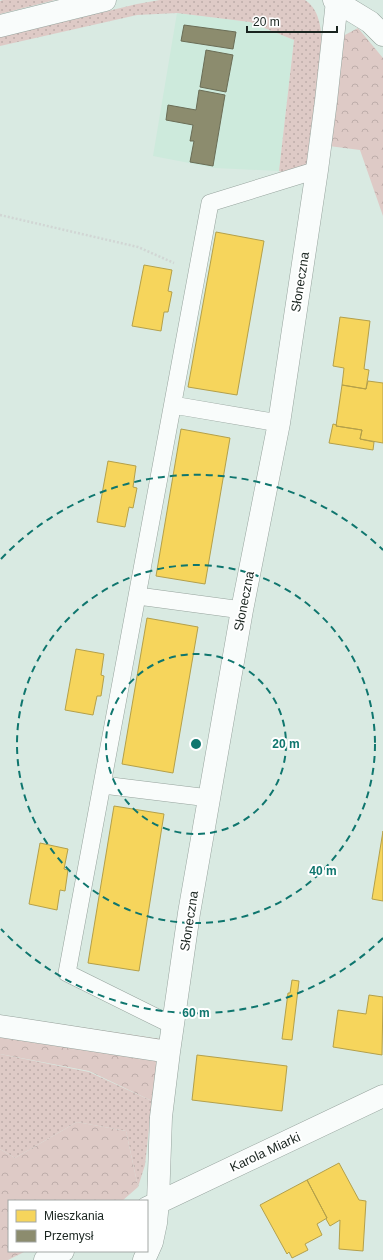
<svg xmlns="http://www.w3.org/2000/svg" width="383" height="1260" viewBox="0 0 383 1260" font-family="Arial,sans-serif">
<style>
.built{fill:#cdeadc}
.grass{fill:url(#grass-dots)}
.forest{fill:url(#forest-crowns)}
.homes{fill:#f6d55c;stroke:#b4a04a}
.industry{fill:#8c8c6e;stroke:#6a6d56}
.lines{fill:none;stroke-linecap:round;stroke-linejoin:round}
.lane-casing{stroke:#96a39d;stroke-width:18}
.street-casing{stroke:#96a39d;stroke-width:23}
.path{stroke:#d1d6d4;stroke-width:2.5;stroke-dasharray:2 2;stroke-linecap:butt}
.lane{stroke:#f9fcfb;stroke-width:17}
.street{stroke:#f9fcfb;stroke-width:22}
.ring{fill:none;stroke:#0f766e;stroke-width:2;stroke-dasharray:7 5}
.labels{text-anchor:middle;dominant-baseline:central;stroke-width:4;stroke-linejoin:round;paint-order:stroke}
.street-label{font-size:13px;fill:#19241f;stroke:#fff}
.centre{fill:#0f766e;stroke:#fff;stroke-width:2}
.ring-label{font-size:12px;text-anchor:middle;font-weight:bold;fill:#0f766e;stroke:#fff;stroke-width:4;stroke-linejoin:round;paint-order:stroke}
</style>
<defs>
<pattern id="grass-dots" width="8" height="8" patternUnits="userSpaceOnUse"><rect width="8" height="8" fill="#decac6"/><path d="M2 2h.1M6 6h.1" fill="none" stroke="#beadaa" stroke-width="1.8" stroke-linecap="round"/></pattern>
<pattern id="forest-crowns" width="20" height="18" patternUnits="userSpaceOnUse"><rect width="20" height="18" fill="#decac6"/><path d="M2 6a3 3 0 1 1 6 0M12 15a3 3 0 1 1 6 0" fill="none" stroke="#beadaa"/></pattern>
</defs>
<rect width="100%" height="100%" fill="#d9eae2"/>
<path class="built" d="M177,13L250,22L294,40L279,171L215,168L153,156Z"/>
<path class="grass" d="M3,0H55L0,14V1Z
M160,0H305C319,9 321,27 322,43L309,160L305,170L284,173L279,171L294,40L250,22L177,13L137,15L0,46V37L137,4Z
M0,1054L89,1072L152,1101L145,1165L138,1187L126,1131L77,1122L15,1158L0,1149Z"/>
<path class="forest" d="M358,28L383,58V216L360,150L329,146L343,36Z
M0,1015L161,1039L152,1101L89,1071L0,1054Z
M77,1122L126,1131L138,1187L122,1201H9V1251H26L8,1260H0V1149L15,1158Z"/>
<path class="homes" d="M216,232L264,241L237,395L188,387Z
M144,265L172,270L168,291L172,292L168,312H164L161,331L132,326Z
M340,317L370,321L364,369L369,370L366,389L342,385L344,368L333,366Z
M368,381L383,383V443L360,439L362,430L336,426L342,385L366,389Z
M333,424L337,425L336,426L362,430L360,439L374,442L373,450L329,443Z
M181,429L230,438L205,584L156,576Z
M108,461L136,466L133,487L137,488L133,508L129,507L125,527L97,522Z
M147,618L198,627L173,773L122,764Z
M76,649L104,654L101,675L104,676L101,696H97L93,715L65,710Z
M114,806L164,814L139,971L88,963Z
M383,831V901L372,899Z
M40,843L68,849L64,869L68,870L65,891L60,890L57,910L29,904Z
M292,980L299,981L292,1040L282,1039L288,993H290Z
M369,995L383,997L382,1055L333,1047L338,1010L366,1014Z
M197,1055L287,1066L282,1111L192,1100Z
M339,1163L359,1200L366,1201L363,1251L339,1249L340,1220L330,1226L326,1219L327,1218L307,1180Z
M307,1180L327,1218L317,1224L322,1235L305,1244L308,1250L292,1258L289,1252L287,1254L260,1205Z"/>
<path class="industry" d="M184,25L236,32L233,49L181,41Z
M206,50L233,55L226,92L200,87Z
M199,90L225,95L213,166L190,162L194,141H190L193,125L166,120L168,105L196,110Z"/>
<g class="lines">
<g class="lane-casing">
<path id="lane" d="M173,405L279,423
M138,596L242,610
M103,785L209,798
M172,1025L67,973L210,203L317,170"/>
</g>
<g class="street-casing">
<path id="street" d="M334,0L370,22L383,35
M0,26L105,0
M0,1026L169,1052
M147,1208L383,1096
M45,1260L63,1251
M144,1260L152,1242L156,1223L158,1202L161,1117L169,1052L189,913L242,610L279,423L317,170L326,101L337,1"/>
</g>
<path class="path" d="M0,215L138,247L174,263"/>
<use href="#lane" class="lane"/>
<use href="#street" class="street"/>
</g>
<g class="ring">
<circle cx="196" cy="744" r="90"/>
<circle cx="196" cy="744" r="179"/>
<path d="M383 938A269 269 0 0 1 1 929M1 559A269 269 0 0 1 383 550"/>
</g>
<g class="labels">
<g class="street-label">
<text transform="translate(300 282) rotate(-81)">Słoneczna</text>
<text transform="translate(244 601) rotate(-79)">Słoneczna</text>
<text transform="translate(189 921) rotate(-81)">Słoneczna</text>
<text transform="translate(265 1152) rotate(-25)">Karola Miarki</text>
</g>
</g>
<circle cx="196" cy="744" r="6" class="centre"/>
<g class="ring-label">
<text x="286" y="748">20 m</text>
<text x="323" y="875">40 m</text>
<text x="196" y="1017">60 m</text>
</g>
<rect x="8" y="1200" width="140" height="52" fill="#ffffff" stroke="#a3a7a5"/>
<rect x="16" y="1210" width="20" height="12" fill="#f6d55c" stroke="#a3a7a5"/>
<text x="44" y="1220" font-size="12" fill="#19241f">Mieszkania</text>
<rect x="16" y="1230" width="20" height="12" fill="#8c8c6e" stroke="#a3a7a5"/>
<text x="44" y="1240" font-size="12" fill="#19241f">Przemysł</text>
<path d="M247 26v6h90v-6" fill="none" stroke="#19241f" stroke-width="2"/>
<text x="253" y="26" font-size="12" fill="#19241f" stroke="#ffffff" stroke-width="3" paint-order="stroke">20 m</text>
</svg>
